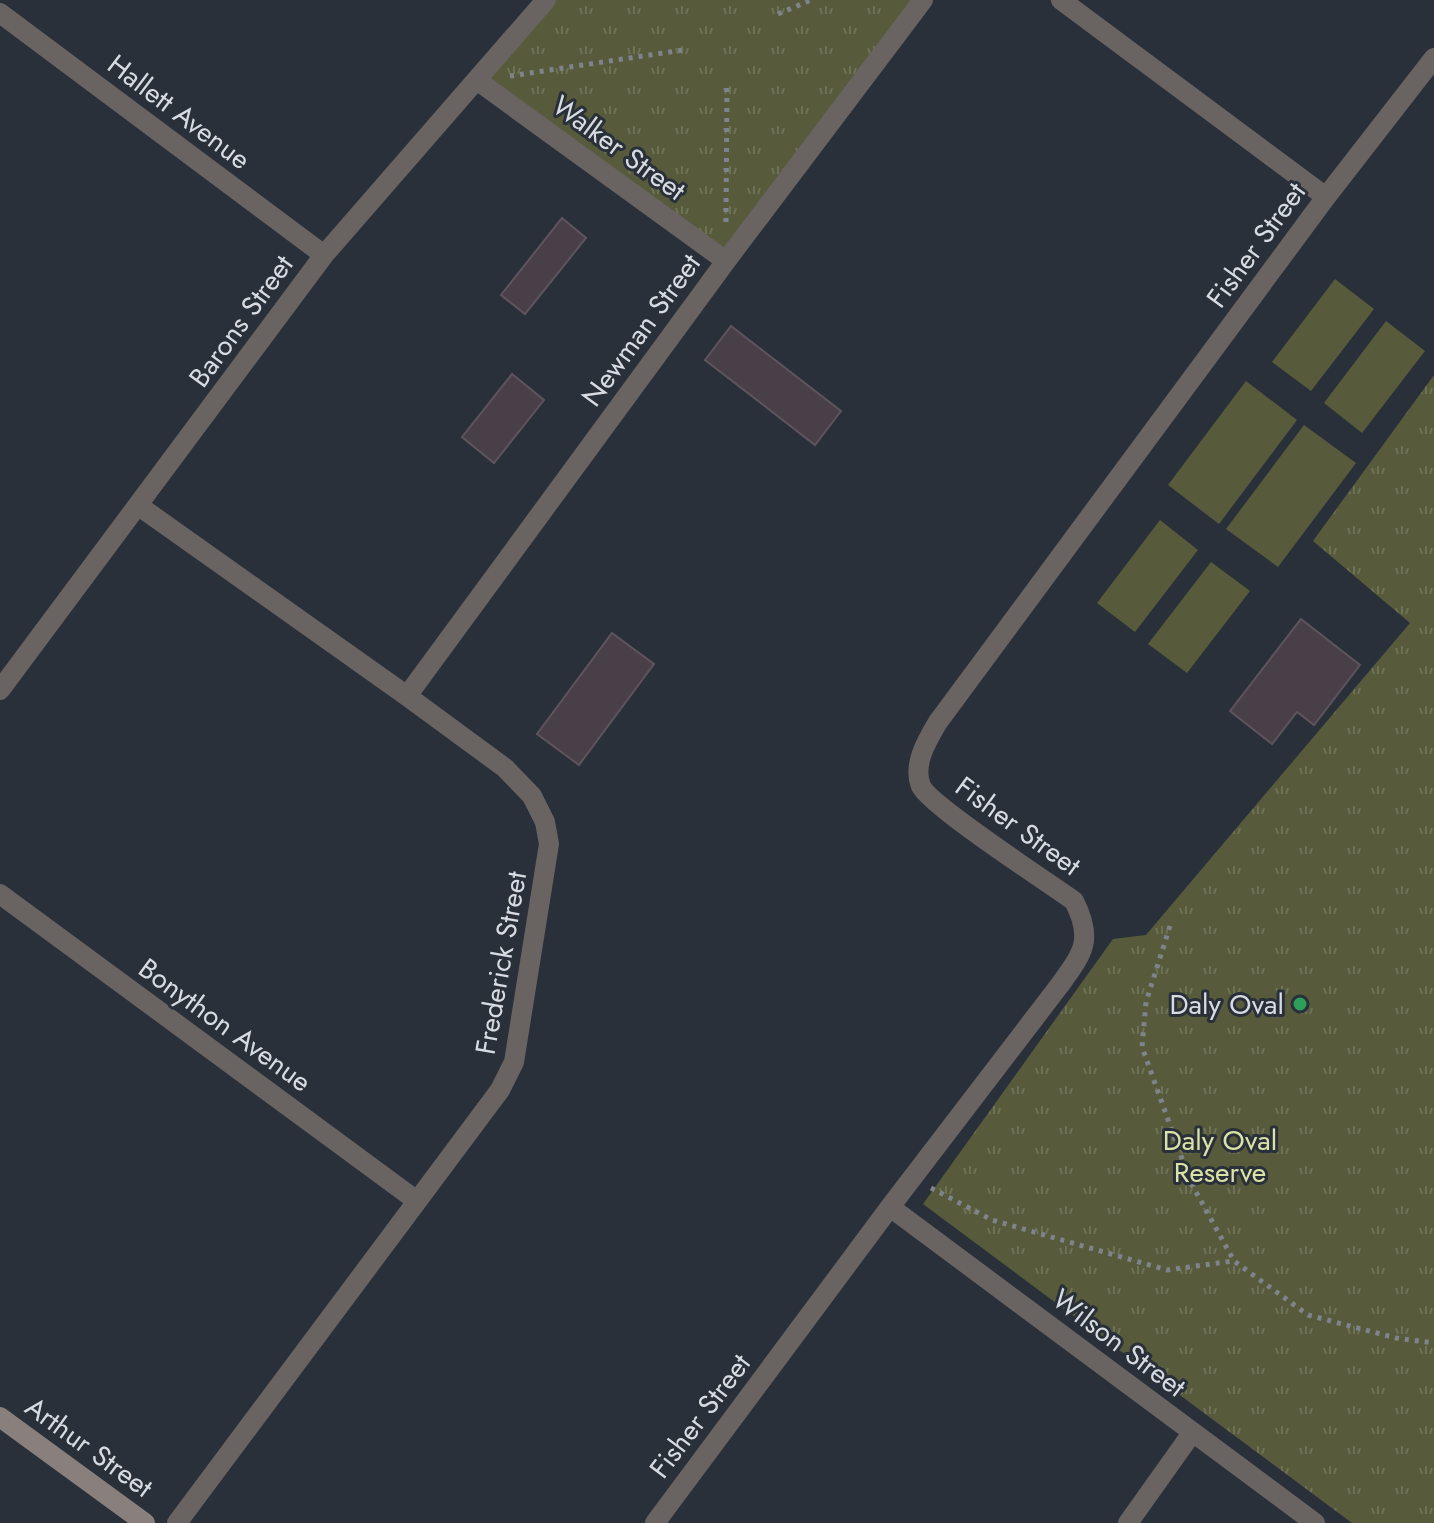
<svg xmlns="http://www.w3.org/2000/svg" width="1434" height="1523" viewBox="0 0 1434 1523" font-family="Jost,sans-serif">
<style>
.green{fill:#575b3b}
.park{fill:url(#park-tufts)}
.building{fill:#493f48;stroke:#5e545d;stroke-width:2}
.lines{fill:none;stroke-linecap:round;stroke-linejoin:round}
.path{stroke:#7f848c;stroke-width:5;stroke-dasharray:4 6;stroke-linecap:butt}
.street{stroke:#696362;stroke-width:20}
.secondary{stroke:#897f7d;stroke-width:20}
.leisure-dot{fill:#2e9e5b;stroke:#2a3039;stroke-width:3}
.labels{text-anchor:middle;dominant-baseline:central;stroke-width:6;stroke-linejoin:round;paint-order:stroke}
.street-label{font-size:28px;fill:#d8dce2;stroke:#2a3039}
.poi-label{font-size:28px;fill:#d8dce2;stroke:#2a3039;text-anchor:end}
.park-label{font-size:28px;fill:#dbe2a6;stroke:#2a3039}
</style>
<defs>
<pattern id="park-tufts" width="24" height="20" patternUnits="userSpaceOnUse" patternTransform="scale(2)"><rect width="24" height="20" fill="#575b3b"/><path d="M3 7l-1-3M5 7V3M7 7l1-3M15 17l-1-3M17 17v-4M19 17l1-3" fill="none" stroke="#6e7257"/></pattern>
</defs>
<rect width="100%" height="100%" fill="#2a3039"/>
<path class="green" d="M1335,279L1374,309L1311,391L1272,362Z
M1386,321L1425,351L1362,433L1324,403Z
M1246,381L1297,420L1219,524L1168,485Z
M1304,425L1356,463L1278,567L1226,529Z
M1160,520L1198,550L1135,632L1097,603Z
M1211,562L1250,591L1187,673L1148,644Z"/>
<path class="park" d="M546,0H923L726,261L478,81Z
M1434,375V1523H1352L923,1204L1113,939L1146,935L1410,623L1313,541Z"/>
<path class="building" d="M562,218L586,238L525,314L501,295Z
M731,326L841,411L815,445L705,360Z
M512,374L544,400L494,463L462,437Z
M1301,619L1360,665L1314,725L1297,712L1272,744L1230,711Z
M612,633L654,664L579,765L537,734Z"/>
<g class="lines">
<path class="path" d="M778,14L811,0
M510,76L683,50
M726,222L727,83
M1170,926L1146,1002L1142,1047L1190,1181L1234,1261L1308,1315L1396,1338L1434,1343
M931,1188L992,1220L1167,1270L1233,1261"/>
<path class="street" d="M1061,0L1326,197
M0,13L324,255
M478,81L726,261
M139,506L407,696L505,768L532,796L545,822L549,844L514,1062L500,1090L177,1523
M0,690L324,255L546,0
M407,696L726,261L923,0
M0,894L417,1201
M890,1207L1315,1523
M655,1523L890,1207L1059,986C1083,953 1094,940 1074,901C1049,883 929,805 921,786C912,764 928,739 938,722L1326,197L1434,58
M1128,1523L1192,1433"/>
<path class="secondary" d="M0,1417L145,1523"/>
</g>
<circle class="leisure-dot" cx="1300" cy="1004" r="8"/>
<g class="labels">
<g class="street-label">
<text transform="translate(179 112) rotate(37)">Hallett Avenue</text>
<text transform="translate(619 148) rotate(36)">Walker Street</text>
<text transform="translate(1256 245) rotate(-54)">Fisher Street</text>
<text transform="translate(241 321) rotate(-54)">Barons Street</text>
<text transform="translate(641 330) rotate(-54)">Newman Street</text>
<text transform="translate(1018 826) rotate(36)">Fisher Street</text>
<text transform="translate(501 963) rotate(-80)">Frederick Street</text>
<text transform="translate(225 1025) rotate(36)">Bonython Avenue</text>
<text transform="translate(1119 1343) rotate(37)">Wilson Street</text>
<text transform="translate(700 1416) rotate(-53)">Fisher Street</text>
<text transform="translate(89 1447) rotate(36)">Arthur Street</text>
</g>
<g class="poi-label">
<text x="1284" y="1004">Daly Oval</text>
</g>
<g class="park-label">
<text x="1220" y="1140">Daly Oval<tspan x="1220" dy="32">Reserve</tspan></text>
</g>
</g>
</svg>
